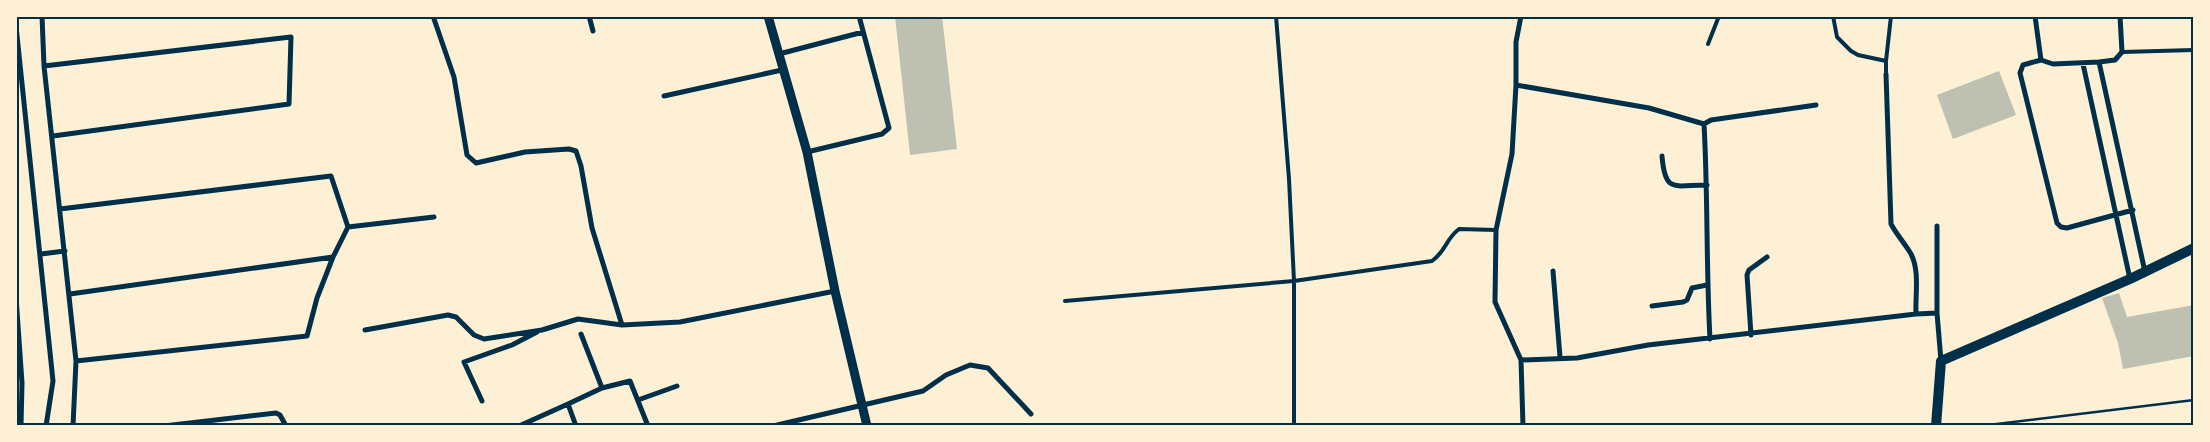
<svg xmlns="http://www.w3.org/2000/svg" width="2210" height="442" viewBox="0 0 2210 442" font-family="Montserrat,sans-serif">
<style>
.building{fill:#bec0b2}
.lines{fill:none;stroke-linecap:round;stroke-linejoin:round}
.path{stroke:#003049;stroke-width:2.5}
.service{stroke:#003049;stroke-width:4}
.minor{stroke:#003049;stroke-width:5}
.tertiary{stroke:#003049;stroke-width:9}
.secondary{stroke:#003049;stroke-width:10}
.neatline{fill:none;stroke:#003049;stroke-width:2}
</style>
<rect width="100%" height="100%" fill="#fdf0d5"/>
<path class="building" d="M895,16H942L957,149L910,155Z
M1999,71L2016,115L1953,139L1937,95Z
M2119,293L2127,317L2194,305V356L2123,369L2118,343L2102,298Z"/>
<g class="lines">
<path class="path" d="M1980,426L2194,400"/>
<path class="service" d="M1276,16L1289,179L1294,281V426
M1833,16L1837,37L1851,51L1858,55L1886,61V74
M1708,44L1719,16
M2122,52L2194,50
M1886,61L1891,16
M1065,301L1294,281L1432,261C1448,249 1444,241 1459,229L1496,230"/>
<path class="minor" d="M42,16L44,66L76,361L73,426
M433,16L454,77L467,155L476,163L525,152L569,149L576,151L581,166L592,228L622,325
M589,16L593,31
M1521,16L1516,42V85L1512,154L1496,230L1495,302L1521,360L1523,426
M2035,16L2041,60
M2120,16L2122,52L2115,60L2099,62L2053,64L2041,60L2023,65L2020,73L2057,223L2061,227L2067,228L2133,210
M16,26L53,381L46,426
M779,54L863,32
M2099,62L2145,272
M2083,64L2130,279
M44,66L291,37L289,104L53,136
M1886,74L1891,224C1897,235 1905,244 1911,254C1920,271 1915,296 1916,314
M1516,85L1649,108L1704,124
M664,96L782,70
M807,152L882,134L889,128L859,16
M1662,156C1665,194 1674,185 1707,185
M60,209L331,176L348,227L333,257L70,294
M1937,226V313L1941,361
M348,227L434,217
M41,254L65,251
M1553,271L1560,357
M16,297L22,383L21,426
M1652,306L1683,302L1687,300L1692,288L1707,285
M365,330L448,315L456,317L474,335L484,339L542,330L578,319L622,325L680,322L835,291
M581,334L602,388
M1751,335L1747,275L1749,270L1767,257
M1710,339C1706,267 1708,195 1704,124L1711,120L1816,105
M1521,360L1577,358L1648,345L1916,314L1937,313
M76,361L307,336L317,298L333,257
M638,400L677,386
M482,401L464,362L512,345L537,332
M164,426L276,413L280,415L286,426
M519,426L568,404
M576,426L568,404L602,388L630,381L648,426
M773,426L923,391L946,375L970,365L988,368L1031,414"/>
<path class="tertiary" d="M768,16L807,152L835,291L867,426"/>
<path class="secondary" d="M1936,426L1941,361L2130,279L2194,248"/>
</g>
<rect width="2210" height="442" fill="none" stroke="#fdf0d5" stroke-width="35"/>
<rect x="18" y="18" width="2174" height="406" class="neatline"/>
</svg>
